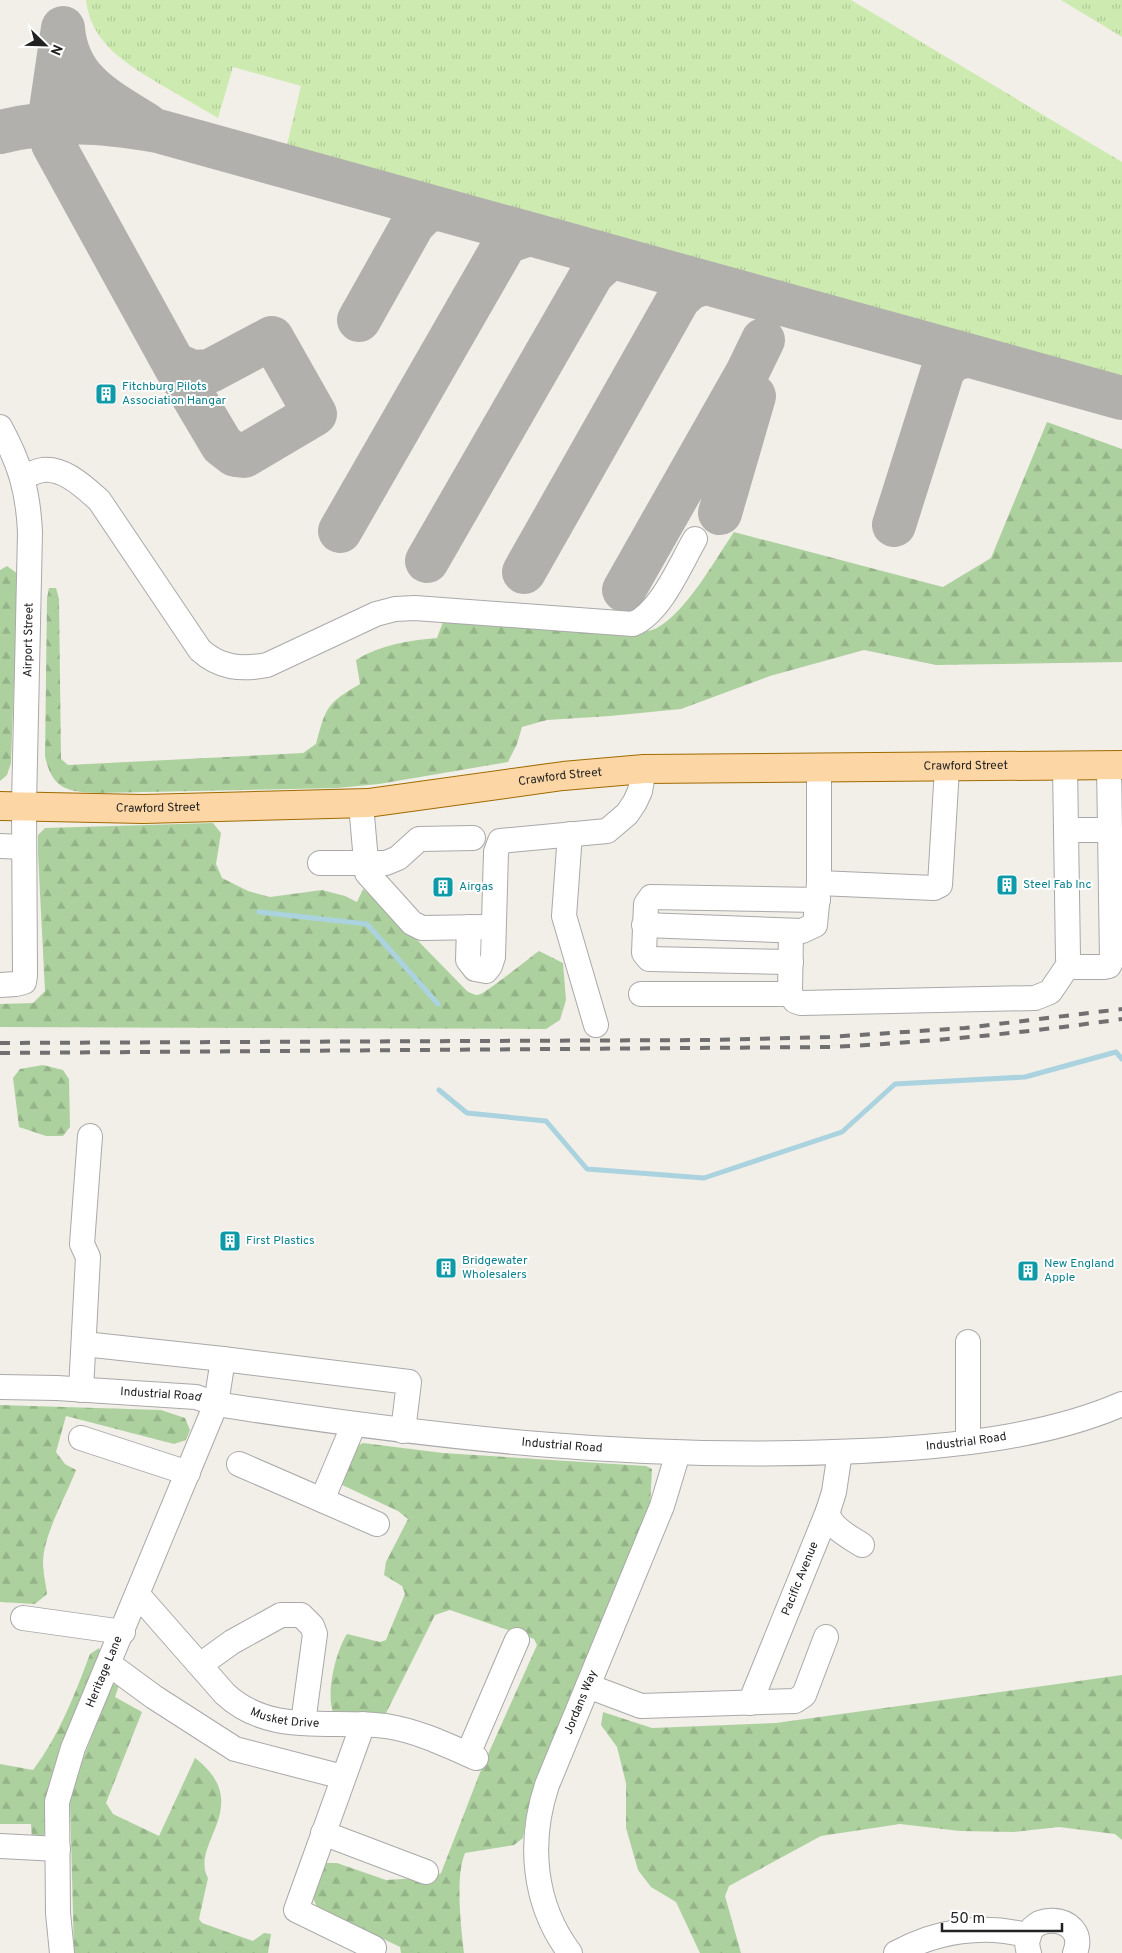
<svg xmlns="http://www.w3.org/2000/svg" width="1122" height="1953" viewBox="0 0 1122 1953" font-family="Overpass,sans-serif">
<style>
.grass{fill:url(#grass-tufts)}
.forest{fill:url(#forest-firs)}
.lines{fill:none;stroke-linecap:round;stroke-linejoin:round}
.stream{stroke:#aad3df;stroke-width:5}
.taxiway{stroke:#b1b0ac;stroke-width:44}
.minor-casing{stroke:#a9a9a9;stroke-width:26}
.major-casing{stroke:#a06b00;stroke-width:30}
.minor{stroke:#fff;stroke-width:24}
.major{stroke:#fcd6a4;stroke-width:28}
.rail{stroke:#707070;stroke-width:4;stroke-dasharray:10 10;stroke-linecap:butt}
.labels{text-anchor:middle;dominant-baseline:central;stroke-width:4;stroke-linejoin:round;paint-order:stroke}
.culture-label{font-size:12px;fill:#0d838f;stroke:#fff;text-anchor:start}
.street-label{font-size:12px;fill:#222;stroke:#fff}
</style>
<defs>
<pattern id="grass-tufts" width="24" height="20" patternUnits="userSpaceOnUse" patternTransform="scale(1.25)"><rect width="24" height="20" fill="#cdebb0"/><path d="M3 7l-1-3M5 7V3M7 7l1-3M15 17l-1-3M17 17v-4M19 17l1-3" fill="none" stroke="#b0c997"/></pattern>
<pattern id="forest-firs" width="22" height="20" patternUnits="userSpaceOnUse" patternTransform="scale(1.25)"><rect width="22" height="20" fill="#add19e"/><path d="M5 1l3.5 6h-7zM16 11l3.5 6h-7z" fill="#95b388"/></pattern>
</defs>
<rect width="100%" height="100%" fill="#f2efe9"/>
<path class="grass" d="M86,0H851L1122,162V378L287,145L301,86L233,67L218,118C198,106 178,95 158,83C124,62 91,43 86,0Z
M1061,0H1122V37Z"/>
<path class="forest" d="M1047,422L1122,449V662L936,665L864,650L770,676L681,709L610,716L547,720L522,727L517,744L508,762L379,784L337,788L98,793C67,792 52,789 45,756L47,598L49,588H56L59,599L61,759L68,765L303,753L316,744C326,707 326,704 360,684L356,660C380,645 409,640 437,638L443,622L622,632C634,632 646,633 657,628C688,610 714,561 734,532L943,587L991,558Z
M7,566L18,574L11,763L7,775L0,781V570Z
M213,823L221,833L216,864L222,878L248,891L270,897L322,890L345,896L357,902L363,889L385,907L467,991C470,993 475,995 478,995C485,994 529,958 539,951L563,963L566,1000L560,1020L546,1029L0,1027V1004L33,1003L45,991L38,854V835L45,828Z
M43,1065L63,1070L69,1079L70,1127L63,1136H46L19,1127L13,1078L20,1069Z
M0,1405L161,1410L185,1418L190,1430L186,1440L174,1444L66,1416L56,1452L65,1464L76,1470C65,1499 44,1533 43,1562C43,1573 46,1584 47,1594L35,1604L0,1602Z
M363,1443L443,1453L646,1466L652,1469L650,1508L536,1780L527,1812L523,1838L514,1845L465,1853C455,1877 461,1927 464,1953H401L400,1947L317,1907L313,1898L326,1863H337L386,1880L434,1877L441,1873L481,1770L537,1645L534,1639L450,1610L435,1615L385,1715L336,1718C323,1701 336,1650 347,1634L380,1642L386,1640L405,1594L402,1586L384,1575L386,1562L408,1519L398,1511L340,1484L353,1448Z
M99,1648L101,1654L48,1827L42,1838L32,1840L31,1824H0V1764L33,1770C59,1736 75,1694 90,1654Z
M1122,1675V1840L1115,1834L1059,1827L1013,1832L960,1831L900,1824L821,1836L729,1886L725,1896L741,1953H700L676,1902L651,1887L638,1870L626,1828V1783L617,1747L601,1725L603,1712L652,1728L776,1723Z
M116,1684L119,1685L115,1697L142,1712L106,1803L113,1814L159,1836L195,1758C256,1805 189,1844 208,1878L199,1919L202,1923L253,1941L264,1933L271,1934L268,1953H74L70,1800L75,1779L112,1685Z"/>
<g class="lines">
<path class="stream" d="M259,912L367,924L438,1004
M439,1090L467,1113L546,1121L587,1169L704,1178L842,1132L895,1084L1025,1077L1116,1052L1122,1059"/>
<path class="taxiway" d="M63,28L49,123L53,144L174,364L222,445L235,455L244,456L315,414L272,338L210,371L193,372L174,364
M63,29C68,82 106,99 147,125
M0,132C59,118 99,121 158,131L1122,398
M359,320L413,224L425,212L436,209
M720,513L754,396
M894,525L943,370L953,359L966,356
M340,531L503,247L509,241L527,235
M427,561L592,274L606,261L613,258
M524,572L679,298L690,288L704,283
M624,590L747,373L763,340"/>
<g class="minor-casing">
<g id="minor">
<path d="M0,427C20,464 28,490 30,532L24,805L25,975L24,982L16,984L0,985"/>
<path d="M23,476C29,475 36,471 43,470C65,468 84,487 99,500L200,650C220,668 241,670 267,665L376,614L395,609L415,608L633,624C661,612 680,565 695,539"/>
<path d="M1065,766L1068,958L1069,964L1076,967H1104L1109,966L1112,960L1109,765"/>
<path d="M361,804L367,873L412,923L422,928L484,927"/>
<path d="M1066,830H1110"/>
<path d="M570,834L564,916L596,1025"/>
<path d="M0,846L24,847"/>
<path d="M320,863H386L398,858L419,839L473,838"/>
<path d="M819,883L934,888L940,885L947,768"/>
<path d="M644,925L802,931L815,925L819,883V768"/>
<path d="M469,927L468,960L475,969L486,971L490,966L493,957L496,852L500,841L607,831L627,814L635,802L640,791L644,769"/>
<path d="M791,931L790,994L795,1001L801,1003L1035,998L1050,992L1069,964"/>
<path d="M791,962L649,959L644,953L646,904L651,897L818,900"/>
<path d="M641,994H790"/>
<path d="M84,1344L223,1359"/>
<path id="s1" d="M0,1387L57,1388L196,1397L216,1404C431,1437 643,1462 861,1451C946,1447 1044,1438 1122,1404"/>
<path d="M81,1390L88,1257L82,1244L90,1136"/>
<path d="M81,1438L188,1473"/>
<path d="M968,1442V1342"/>
<path d="M239,1464L377,1524"/>
<path d="M322,1500L354,1424"/>
<path d="M828,1511C828,1527 850,1537 862,1545"/>
<path id="s2" d="M138,1595L225,1694C270,1736 330,1719 386,1726C418,1731 447,1745 476,1758"/>
<path d="M23,1618L123,1632"/>
<path d="M109,1664L154,1697L235,1749L343,1777"/>
<path d="M200,1665L232,1642L281,1615H301L312,1626L315,1634L303,1723"/>
<path d="M588,1686L641,1706L795,1701L804,1695L826,1637"/>
<path id="s3" d="M750,1703L828,1511L834,1492L840,1452"/>
<path d="M363,1724L296,1910L374,1948L372,1953"/>
<path d="M468,1754L517,1640"/>
<path d="M323,1833L426,1872"/>
<path d="M0,1846L58,1849"/>
<path id="s4" d="M62,1953L58,1913L57,1802L73,1748L216,1404L223,1359L409,1382L403,1431"/>
<path id="s5" d="M570,1953C533,1904 528,1842 547,1785L662,1506L678,1453"/>
<path d="M896,1953C936,1931 985,1923 1029,1936"/>
<path d="M1029,1953C1015,1908 1091,1912 1075,1953"/>
</g>
</g>
<g class="major-casing">
<g id="major">
<path id="s6" d="M0,806L143,809L368,803L563,776L644,769L1122,765"/>
</g>
</g>
<use href="#minor" class="minor"/>
<use href="#major" class="major"/>
<path class="rail" d="M0,1043L711,1040L829,1037L965,1028L1122,1009
M0,1053L831,1047C929,1042 1025,1033 1122,1019"/>
</g>
<defs>
<g id="building-square" transform="scale(1.125)"><rect x="-9" y="-9" width="18" height="18" rx="4" fill="#0f9aa8" stroke="#fff"/><path d="M-4-6H4V6H1V3H-1V6H-4ZM-2.5-4.3h1.7v1.8h-1.7ZM.8-4.3h1.7v1.8H.8ZM-2.5-1h1.7V.8h-1.7ZM.8-1h1.7V.8H.8Z" fill="#fff"/></g>
</defs>
<g fill-rule="evenodd">
<use href="#building-square" x="106" y="394"/>
<use href="#building-square" x="1007" y="885"/>
<use href="#building-square" x="443" y="887"/>
<use href="#building-square" x="230" y="1241"/>
<use href="#building-square" x="446" y="1268"/>
<use href="#building-square" x="1028" y="1271"/>
</g>
<g class="labels">
<g class="culture-label">
<text x="122" y="387">Fitchburg Pilots<tspan x="122" dy="14">Association Hangar</tspan></text>
<text x="1023" y="885">Steel Fab Inc</text>
<text x="459" y="887">Airgas</text>
<text x="246" y="1241">First Plastics</text>
<text x="462" y="1261">Bridgewater<tspan x="462" dy="14">Wholesalers</tspan></text>
<text x="1044" y="1264">New England<tspan x="1044" dy="14">Apple</tspan></text>
</g>
<g class="street-label">
<text transform="translate(29 640) rotate(-89)">Airport Street</text>
<text stroke="none"><textPath href="#s6" startOffset="968">Crawford Street</textPath></text>
<text stroke="none"><textPath href="#s6" startOffset="562">Crawford Street</textPath></text>
<text stroke="none"><textPath href="#s6" startOffset="158">Crawford Street</textPath></text>
<text stroke="none"><textPath href="#s1" startOffset="161">Industrial Road</textPath></text>
<text stroke="none"><textPath href="#s1" startOffset="971">Industrial Road</textPath></text>
<text stroke="none"><textPath href="#s1" startOffset="566">Industrial Road</textPath></text>
<text stroke="none"><textPath href="#s3" startOffset="134">Pacific Avenue</textPath></text>
<text stroke="none"><textPath href="#s4" startOffset="290">Heritage Lane</textPath></text>
<text stroke="none"><textPath href="#s5" startOffset="266">Jordans Way</textPath></text>
<text stroke="none"><textPath href="#s2" startOffset="198">Musket Drive</textPath></text>
</g>
</g>
<g transform="translate(45 45) rotate(113)" stroke="#ffffff" stroke-width="4" paint-order="stroke">
<path d="M0-4L9 19L0 12L-9 19Z" fill="#222222"/>
<text y="-8" font-size="14" font-weight="bold" text-anchor="middle" fill="#222222">N</text>
</g>
<path d="M942 1923v8h120v-8" fill="none" stroke="#222222" stroke-width="2.5"/>
<text x="950" y="1923" font-size="15" fill="#222222" stroke="#ffffff" stroke-width="4" paint-order="stroke">50 m</text>
</svg>
